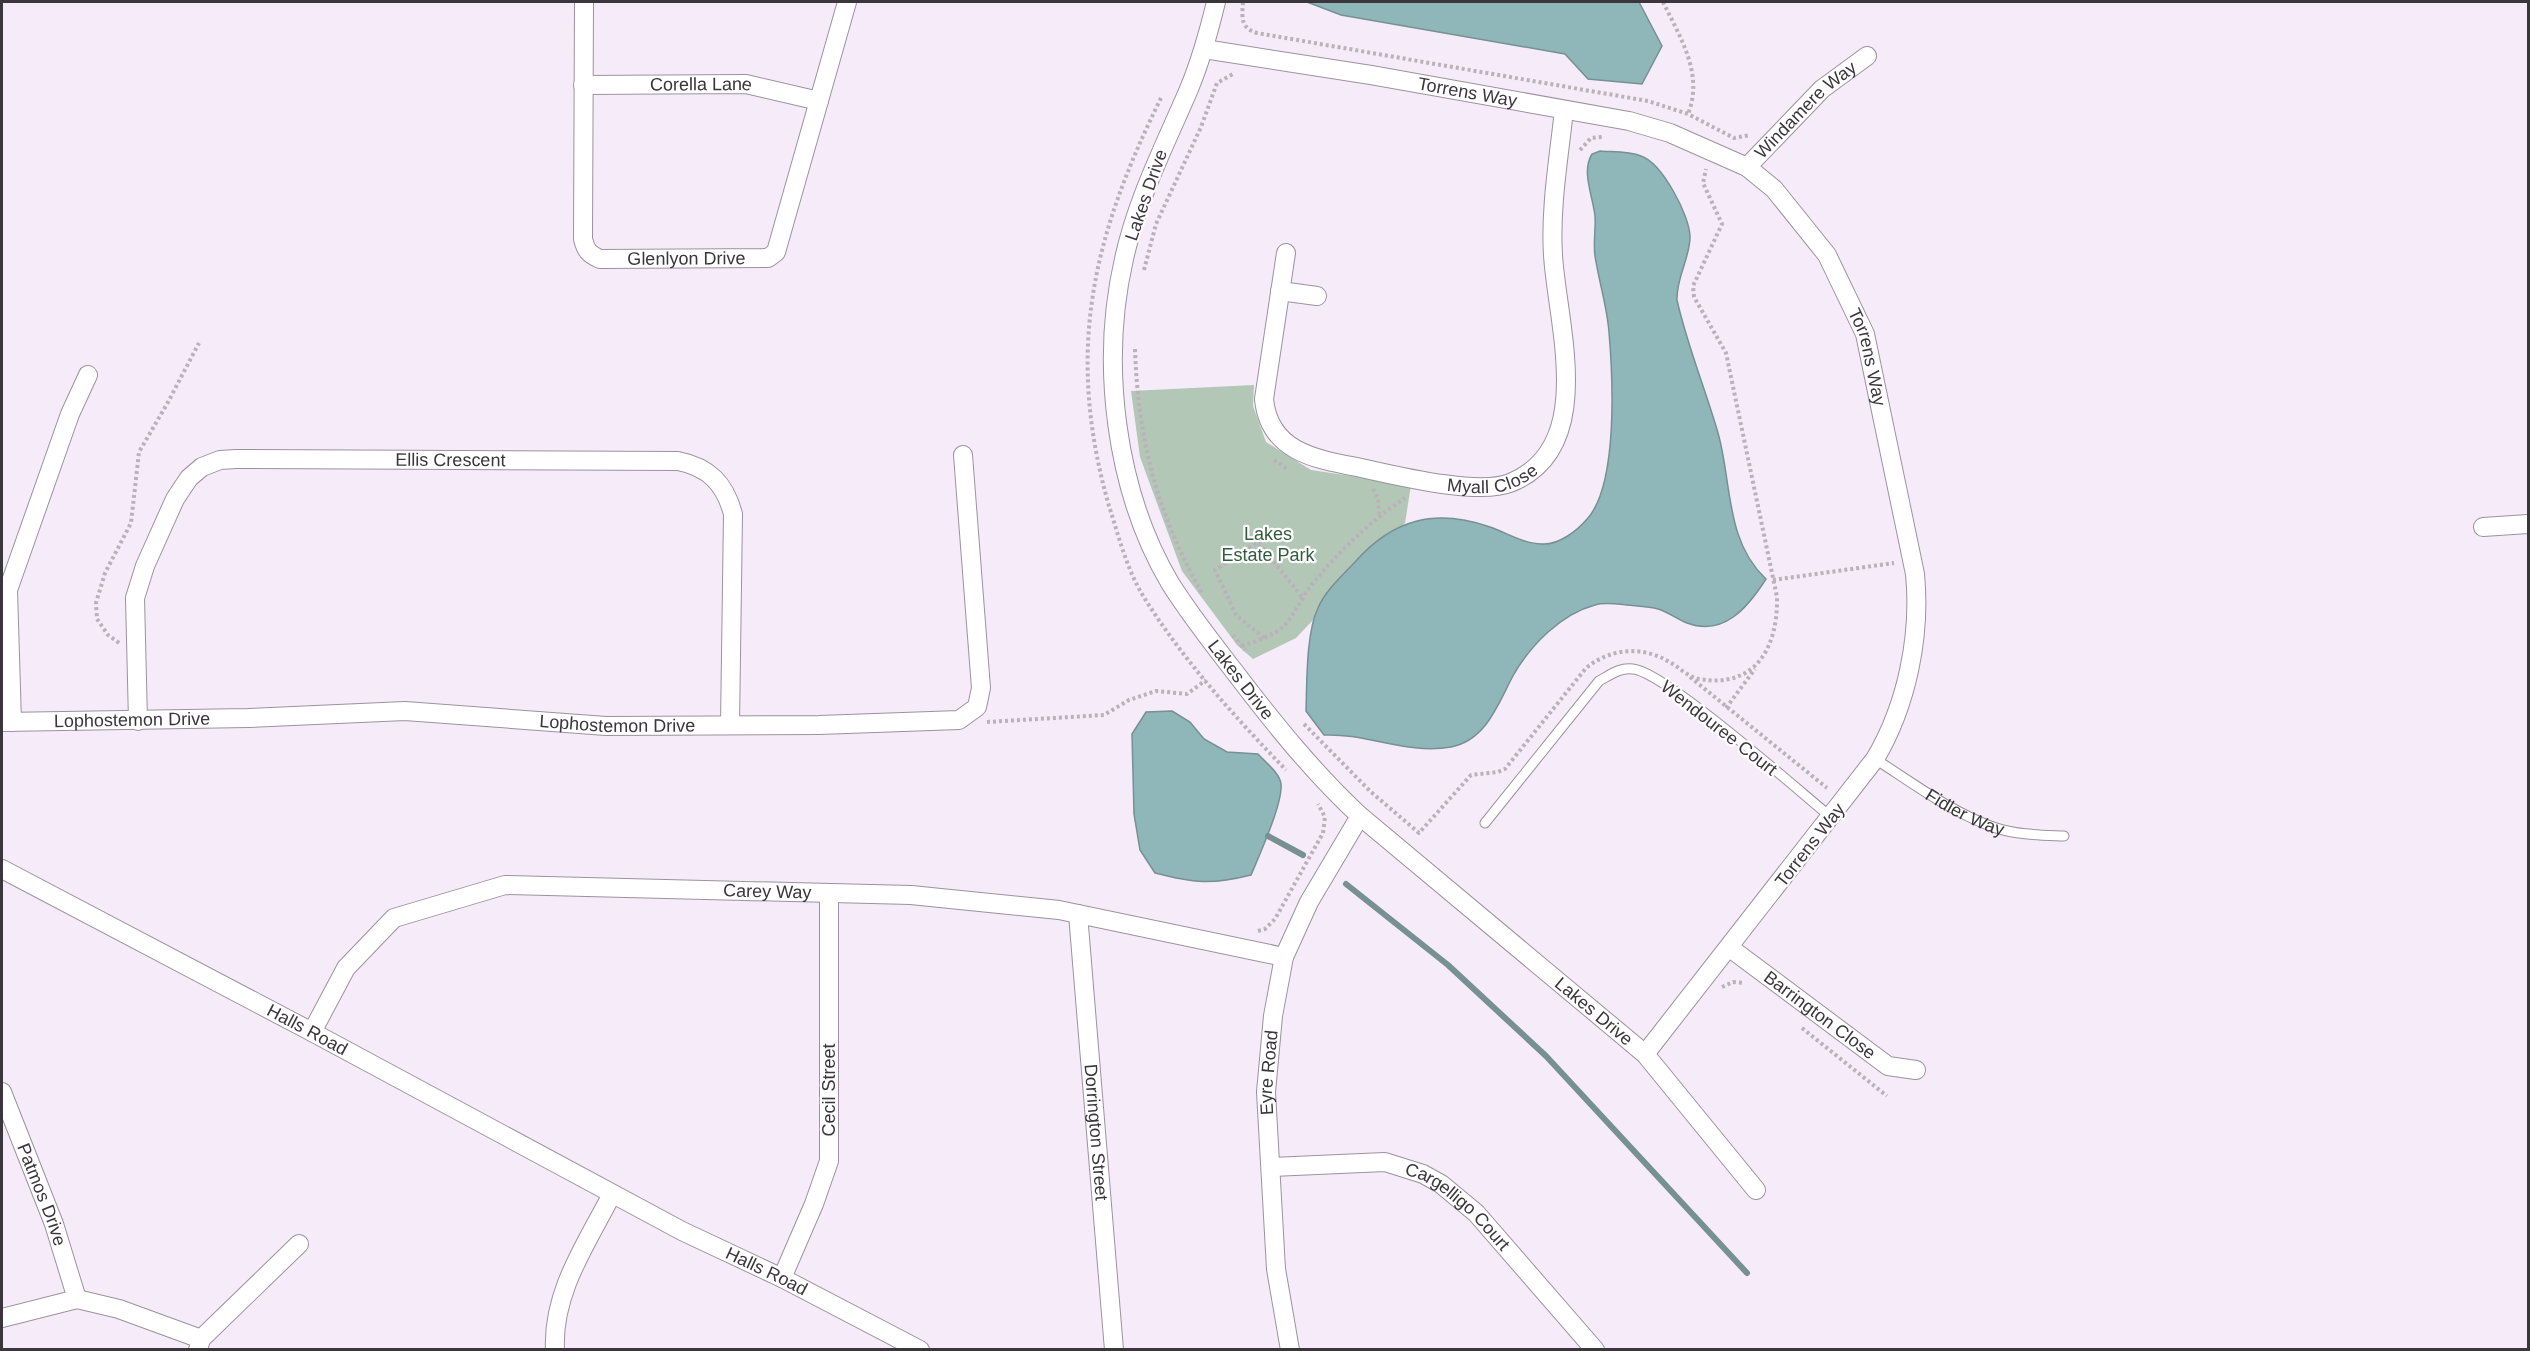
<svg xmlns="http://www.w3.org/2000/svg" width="2530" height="1351" viewBox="0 0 2530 1351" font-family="Arial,sans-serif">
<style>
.green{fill:#b3c7b6}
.water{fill:#8fb7b9;stroke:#769093;stroke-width:1.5}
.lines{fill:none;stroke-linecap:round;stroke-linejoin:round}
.stream{stroke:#769093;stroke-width:6}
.service-casing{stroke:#9c929e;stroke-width:11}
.minor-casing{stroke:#9c929e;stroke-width:20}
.path{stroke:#bab1bb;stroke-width:4;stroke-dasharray:3 3;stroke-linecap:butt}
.service{stroke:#fff;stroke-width:9}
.minor{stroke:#fff;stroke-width:18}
.labels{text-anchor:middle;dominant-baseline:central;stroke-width:4.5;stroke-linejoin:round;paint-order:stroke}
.street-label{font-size:18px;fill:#3a363b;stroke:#fefcff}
.park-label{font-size:18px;fill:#315d3c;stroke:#fefcff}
</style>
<rect width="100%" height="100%" fill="#f6ebf8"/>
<path class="green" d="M1254,385L1253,406L1266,442L1311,470L1411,485L1405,523L1296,638L1253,659L1237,645L1182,571L1140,457L1131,391Z"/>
<path class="water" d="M1307,2H1639L1662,46L1642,84L1588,79L1565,54L1341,15Z
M1600,151C1613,152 1629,151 1641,156C1662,163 1690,216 1690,237C1690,258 1676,278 1677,300C1687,345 1705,388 1718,433C1732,482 1725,541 1766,579C1748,607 1724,637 1687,623C1677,619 1668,612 1658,609C1649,606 1637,606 1627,605C1617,604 1604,602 1595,605C1561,614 1531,645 1514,674C1498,703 1487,740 1451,747C1408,755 1366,733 1324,735L1306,711C1307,682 1306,633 1318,608C1325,591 1343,575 1355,562C1393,519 1435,508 1490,527C1507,533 1524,544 1542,544C1559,545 1577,531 1588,518C1618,483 1613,379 1609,332C1607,306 1599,282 1595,256C1593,243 1596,229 1595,216C1593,196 1581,172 1592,154Z
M1172,711L1190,722L1204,739L1227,752L1258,754C1265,762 1280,773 1281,784C1283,803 1259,856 1251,875C1211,885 1194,883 1155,873L1140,850L1134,814L1132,734L1146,712Z"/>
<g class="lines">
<path class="stream" d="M1268,836L1303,855
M1346,884L1448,965L1546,1056L1747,1273"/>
<g class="service-casing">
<g id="service">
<path id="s1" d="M1875,759C1913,783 1952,813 1996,828C2018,835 2041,835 2064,836"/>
<path d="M1485,823L1599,681C1610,675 1620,667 1633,669C1665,672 1799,791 1832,818"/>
</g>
</g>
<g class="minor-casing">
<g id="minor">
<path id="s2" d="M584,2L583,239C586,251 589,254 600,259L768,258L776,252L847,2"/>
<path id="s3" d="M1216,2C1209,31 1201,60 1189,89C1165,145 1137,199 1124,259C1100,363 1115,490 1170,583C1190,615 1214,645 1237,675C1276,726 1313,772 1360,816L1645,1054L1756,1190"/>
<path id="s4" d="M1204,49L1371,75L1629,121L1670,133L1747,167L1774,189L1827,255L1865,334L1915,574C1921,636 1907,705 1875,759L1645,1054"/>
<path id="s5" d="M583,85L746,84L819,101"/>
<path id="s6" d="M1747,167L1822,89L1867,56"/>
<path id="s7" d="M1286,253L1264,399C1269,451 1314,459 1357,467C1394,475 1477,496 1510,483C1598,448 1557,324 1553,255C1550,208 1559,157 1564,110"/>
<path d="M1280,291L1317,296"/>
<path d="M2483,527L2528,524"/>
<path id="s8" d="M138,721L135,598L145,566L175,499L189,478L202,467L220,460L236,459L678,461C709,467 725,484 733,514L730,725"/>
<path id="s9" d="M2,722L248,718L405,711L606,726L819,725L959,720L977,707L981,688L963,455"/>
<path d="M12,722L8,590L70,414L88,375"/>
<path id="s10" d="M2,869L312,1032L682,1231L782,1278L920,1350"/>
<path id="s11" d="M1078,914L1114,1350"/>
<path id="s12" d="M1730,948L1888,1066L1916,1070"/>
<path id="s13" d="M312,1032L346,968L394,918L505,885L911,895L1059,910L1284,957"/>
<path id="s14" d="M2,1092L54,1224L77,1299"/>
<path id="s15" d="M1272,1167L1385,1162L1423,1174L1441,1184L1476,1213L1595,1350"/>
<path d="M782,1278L814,1204L829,1161V893"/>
<path d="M2,1318L77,1299L119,1309L201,1339"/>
<path d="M198,1350L201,1339L299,1244"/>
<path d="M555,1350C552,1292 587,1243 612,1194"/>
<path id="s16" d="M1290,1350L1276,1269L1266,1092L1273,1016L1284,957L1309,902L1360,816"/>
</g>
</g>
<path class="path" d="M1243,2C1242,17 1240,28 1257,33L1648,101L1688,114L1734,138L1750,135
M1663,2C1680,37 1704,74 1688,114
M1161,98C1092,238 1065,352 1109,506C1119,537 1127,571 1145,599C1184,661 1235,717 1286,770
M1580,150L1591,138L1602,137
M1144,270L1156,224L1201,127L1217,83L1233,74
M1135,349C1138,440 1157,513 1202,593
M1274,460L1287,469
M1373,489L1378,498L1379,515
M1773,580L1894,563
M1233,635L1245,650
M1264,638L1236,615L1215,570L1258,542L1302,597
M119,643L108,635L97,619L96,603L105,573L131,523L139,452L167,404L199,343
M1242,646C1256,641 1273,636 1284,626C1294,615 1301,599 1310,587C1337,553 1369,522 1405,498
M1690,677L1827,788
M1726,708L1755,669
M987,722L1104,715L1129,700L1156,691L1187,694L1206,680
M1304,724L1371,792L1419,833L1471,775L1498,772L1505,769L1586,668C1611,648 1643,645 1671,663C1680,668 1688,677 1699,679C1756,689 1778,647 1777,597L1726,353L1694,297L1693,286L1722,224L1703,183L1706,169
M1258,931L1265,929L1275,919L1323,833L1325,817L1318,804
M1722,987L1733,982L1744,983
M1802,1028L1887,1096"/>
<use href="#service" class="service"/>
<use href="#minor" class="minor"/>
</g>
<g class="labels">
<g class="street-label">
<text stroke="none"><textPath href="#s5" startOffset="118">Corella Lane</textPath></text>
<text stroke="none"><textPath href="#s4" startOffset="267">Torrens Way</textPath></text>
<text stroke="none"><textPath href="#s6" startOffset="82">Windamere Way</textPath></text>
<text transform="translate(1146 195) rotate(-71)">Lakes Drive</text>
<text stroke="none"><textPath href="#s2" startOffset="351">Glenlyon Drive</textPath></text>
<text stroke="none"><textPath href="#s4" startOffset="788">Torrens Way</textPath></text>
<text stroke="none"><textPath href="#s8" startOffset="522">Ellis Crescent</textPath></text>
<text stroke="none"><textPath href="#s7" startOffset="412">Myall Close</textPath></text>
<text stroke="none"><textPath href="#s3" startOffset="728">Lakes Drive</textPath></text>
<text stroke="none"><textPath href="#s9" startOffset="130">Lophostemon Drive</textPath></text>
<text stroke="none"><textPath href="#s9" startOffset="616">Lophostemon Drive</textPath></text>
<text transform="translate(1719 728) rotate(38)">Wendouree Court</text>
<text stroke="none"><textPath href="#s1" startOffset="105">Fidler Way</textPath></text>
<text transform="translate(1810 845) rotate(-52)">Torrens Way</text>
<text stroke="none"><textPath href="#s13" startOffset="520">Carey Way</textPath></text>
<text stroke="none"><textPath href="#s3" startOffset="1214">Lakes Drive</textPath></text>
<text stroke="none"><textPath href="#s12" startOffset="112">Barrington Close</textPath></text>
<text stroke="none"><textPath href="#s10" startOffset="345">Halls Road</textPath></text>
<text stroke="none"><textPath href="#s16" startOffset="279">Eyre Road</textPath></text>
<text transform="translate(829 1090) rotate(-90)">Cecil Street</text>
<text stroke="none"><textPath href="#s11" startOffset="219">Dorrington Street</textPath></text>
<text stroke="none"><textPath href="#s14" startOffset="110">Patmos Drive</textPath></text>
<text stroke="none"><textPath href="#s15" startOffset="200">Cargelligo Court</textPath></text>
<text stroke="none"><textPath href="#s10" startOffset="864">Halls Road</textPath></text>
</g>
<g class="park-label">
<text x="1268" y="534">Lakes<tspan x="1268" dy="21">Estate Park</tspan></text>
</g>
</g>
<rect width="2530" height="1351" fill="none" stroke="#3a363b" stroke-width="6"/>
</svg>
